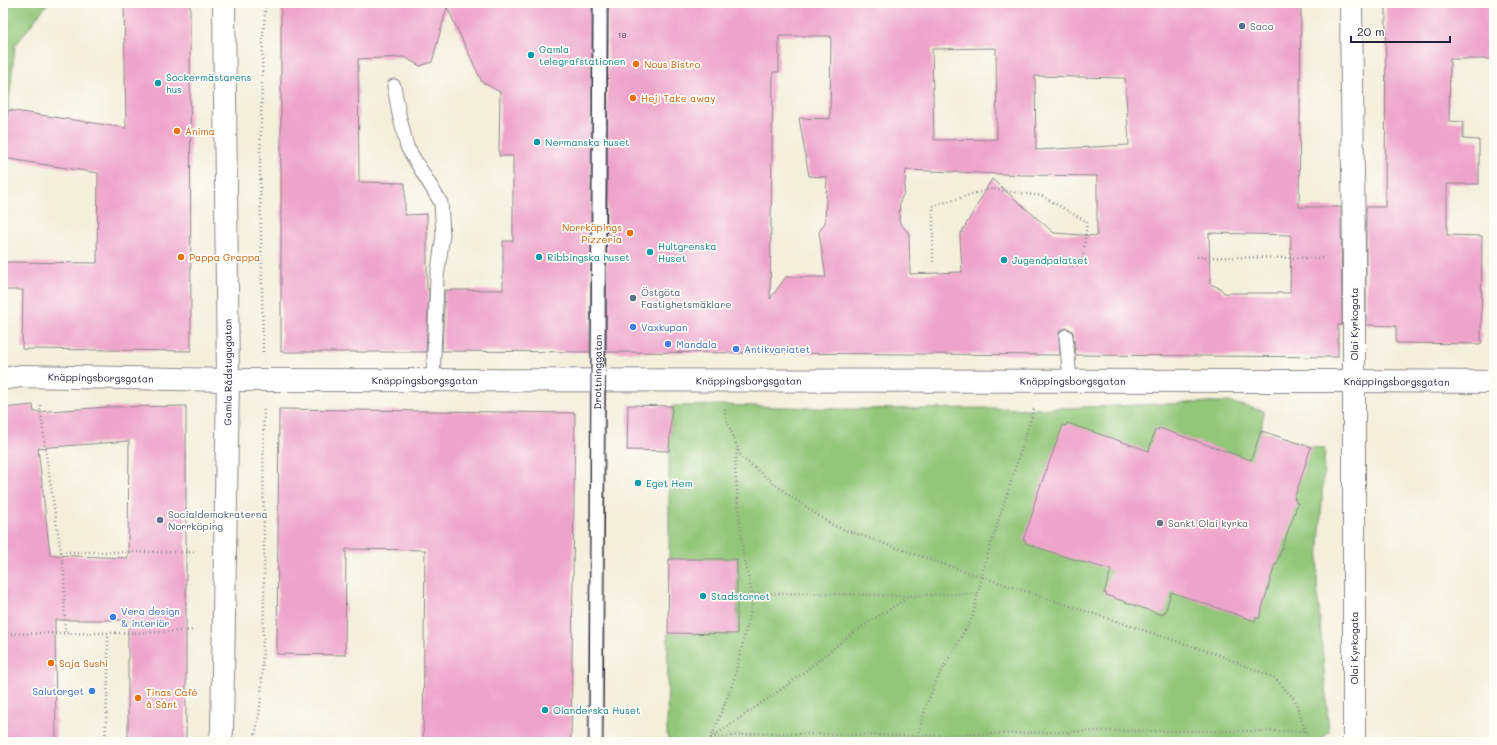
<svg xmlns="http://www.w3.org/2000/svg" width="1497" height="745" viewBox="0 0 1497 745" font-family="Mali,sans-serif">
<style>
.green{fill:#92c678;stroke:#5a745a}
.building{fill:#eea4ca;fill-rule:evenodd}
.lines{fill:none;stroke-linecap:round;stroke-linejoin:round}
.lane-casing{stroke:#8b888b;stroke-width:15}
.street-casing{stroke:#8b888b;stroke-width:24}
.path{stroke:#8b888b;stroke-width:2.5;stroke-dasharray:1 3;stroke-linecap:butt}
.lane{stroke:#fff;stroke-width:13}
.street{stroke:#fff;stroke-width:22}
.tram{stroke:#22223b;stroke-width:1}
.service-dot{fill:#5c6f8a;stroke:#fdfcf7;stroke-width:1.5}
.culture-dot{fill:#0f9aa8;stroke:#fdfcf7;stroke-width:1.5}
.food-dot{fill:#e8710a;stroke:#fdfcf7;stroke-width:1.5}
.shop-dot{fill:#3f7fe0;stroke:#fdfcf7;stroke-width:1.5}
.worship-dot{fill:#6b7280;stroke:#fdfcf7;stroke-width:1.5}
.labels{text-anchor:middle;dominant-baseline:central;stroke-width:3.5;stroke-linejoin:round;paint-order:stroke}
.number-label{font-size:8px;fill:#55425f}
.service-label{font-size:10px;fill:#4e5e75;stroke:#fdfcf7;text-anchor:start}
.culture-label{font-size:10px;fill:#0d838f;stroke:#fdfcf7;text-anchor:start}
.food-label{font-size:10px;fill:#c56008;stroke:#fdfcf7;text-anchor:start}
.street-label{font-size:10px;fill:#22223b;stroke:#fdfcf7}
.shop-label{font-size:10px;fill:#366cbe;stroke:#fdfcf7;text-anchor:start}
.worship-label{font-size:10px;fill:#5b616d;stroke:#fdfcf7;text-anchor:start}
</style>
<rect width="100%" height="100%" fill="#fdfcf7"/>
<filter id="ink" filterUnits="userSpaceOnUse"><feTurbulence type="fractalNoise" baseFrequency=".025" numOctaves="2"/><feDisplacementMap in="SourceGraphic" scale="8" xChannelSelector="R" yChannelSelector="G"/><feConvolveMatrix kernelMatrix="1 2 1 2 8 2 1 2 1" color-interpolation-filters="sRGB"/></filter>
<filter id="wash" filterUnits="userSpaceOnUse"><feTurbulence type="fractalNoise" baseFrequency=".012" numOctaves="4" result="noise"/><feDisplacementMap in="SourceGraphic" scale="16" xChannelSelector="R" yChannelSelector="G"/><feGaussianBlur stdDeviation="0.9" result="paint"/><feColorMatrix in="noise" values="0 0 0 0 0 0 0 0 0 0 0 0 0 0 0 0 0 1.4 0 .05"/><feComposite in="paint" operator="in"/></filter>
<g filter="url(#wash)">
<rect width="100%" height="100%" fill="#f4efdb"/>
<path class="green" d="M3,3H48L15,46L3,158Z
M1212,402H1229L1264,411L1261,431L1311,447L1325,448L1317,583L1329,733L1318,742H670L667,735L668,633H737V559H669V451L672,406L725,405L844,409L998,408L1034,409Z"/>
<g id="blocks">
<path class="building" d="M124,3H190L191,351L22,349L23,290H3V262L97,263L98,173L3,158L8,110L126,128Z
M281,3H592L590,352L442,351L445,290H503V241H513V156H499L500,92L482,82L447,7L432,62L420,66L404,57L358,59L359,182L405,183V215L427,214V289H429L426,352H281Z
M608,3H1301L1299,207H1341L1342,325H1338V357L1076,355L1073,332L1070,329L1066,328L1061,330L1059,333L1060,355L606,352ZM779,36H831L830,119L799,118L809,176L827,177L825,223L819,232L826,277H786L770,299L773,72H779ZM996,48L997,139L934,140L932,49ZM1035,76L1125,78L1129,145L1036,150ZM906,170L1025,175L1097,176V236L1054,233L992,179L960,235L962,272L910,274L909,234L899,222L900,201L904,193ZM1209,233L1291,235L1290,293H1224L1220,288L1210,284Z
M1386,3H1494V59H1450L1449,121L1463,122V139L1479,140V184H1447V235L1482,236L1481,344L1396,343V326L1366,325V207H1385Z
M33,405L34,412L109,407L186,406V742H128V620H55L56,742H3V408ZM129,441L128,558L50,555L38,448Z
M628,405L672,406L669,451L627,450Z
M279,409L575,413L571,742H423L425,550L346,549L345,655L277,654Z
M1067,423L1149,451L1155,430H1158L1159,428L1251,460L1261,431L1311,447L1294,499H1296L1295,502L1298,503L1276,565L1275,564L1259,619L1256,617L1255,621L1171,592L1165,613L1163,612L1162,615L1106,595V593H1104L1111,570L1066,557L1025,543L1026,540H1023L1034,509L1033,508L1037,495L1063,425L1066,426Z
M669,559H737V634L668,633Z"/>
</g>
</g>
<g filter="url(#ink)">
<use href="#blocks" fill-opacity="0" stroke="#8b888b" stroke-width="1"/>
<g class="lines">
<g class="lane-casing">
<g id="lane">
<path d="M394,86L399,114L407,147L441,203L443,235L437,277L433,380"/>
<path d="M1066,336L1070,380"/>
<path id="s1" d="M595,742L600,3"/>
</g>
</g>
<g class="street-casing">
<g id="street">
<path d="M1351,3L1354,258V742"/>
<path id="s2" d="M3,379L21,376L228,380L1354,381L1494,382"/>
<path id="s3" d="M220,742L222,731L228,380L224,3"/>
</g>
</g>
<path class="path" d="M1197,257L1325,258
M933,262V206L990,189L1042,196L1087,222L1082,265L1066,267
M263,352L260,167L263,34L266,3
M40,405L46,455L64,572L65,632
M725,409V415L741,457L786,493L834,526L952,567L1219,655L1275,678L1295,700L1309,742
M737,450L735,470L743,553L752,594L804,593L910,596L947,594H978L984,566L1034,409
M61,552H196
M3,634C67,632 131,635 194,630
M918,736L926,706L937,679L972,618L978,594
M711,738L762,733L913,736L1097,731H1305
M711,738L789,684L855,631L909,597
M105,742L108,679V634
M253,742C263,709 262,672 263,637C266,561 262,485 264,409
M708,742L711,738L733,683L752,605V594
M1069,742V732"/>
<use href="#lane" class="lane"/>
<use href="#street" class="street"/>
<path class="tram" d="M589,742L593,3
M603,742L608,3"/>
</g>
</g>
<g class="service-dot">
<circle cx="1242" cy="26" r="4"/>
<circle cx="633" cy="298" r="4"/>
<circle cx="160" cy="520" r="4"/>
</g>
<g class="culture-dot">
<circle cx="531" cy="55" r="4"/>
<circle cx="158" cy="83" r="4"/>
<circle cx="537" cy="142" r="4"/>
<circle cx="650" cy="252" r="4"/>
<circle cx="539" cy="257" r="4"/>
<circle cx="1004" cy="260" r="4"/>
<circle cx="638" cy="483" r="4"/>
<circle cx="703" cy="596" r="4"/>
<circle cx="545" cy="710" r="4"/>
</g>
<g class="food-dot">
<circle cx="636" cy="64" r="4"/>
<circle cx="633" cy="98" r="4"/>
<circle cx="177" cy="131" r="4"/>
<circle cx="630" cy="233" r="4"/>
<circle cx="181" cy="257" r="4"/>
<circle cx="51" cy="663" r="4"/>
<circle cx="138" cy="698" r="4"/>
</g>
<g class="shop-dot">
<circle cx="633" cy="327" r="4"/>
<circle cx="668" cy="344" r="4"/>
<circle cx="736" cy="349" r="4"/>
<circle cx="113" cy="617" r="4"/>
<circle cx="92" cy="691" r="4"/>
</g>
<circle class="worship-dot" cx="1160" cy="523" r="4"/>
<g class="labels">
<g class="number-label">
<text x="622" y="35">19</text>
</g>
<g class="service-label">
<text x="1250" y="26">Saco</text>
<text x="641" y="292">Östgöta<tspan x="641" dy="12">Fastighetsmäklare</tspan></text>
<text x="168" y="514">Socialdemokraterna<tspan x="168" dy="12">Norrköping</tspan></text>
</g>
<g class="culture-label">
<text x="539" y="49">Gamla<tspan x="539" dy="12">telegrafstationen</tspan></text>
<text x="166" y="77">Sockermästarens<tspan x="166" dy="12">hus</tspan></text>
<text x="545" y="142">Nermanska huset</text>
<text x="658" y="246">Hultgrenska<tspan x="658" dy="12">Huset</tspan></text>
<text x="547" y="257">Ribbingska huset</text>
<text x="1012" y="260">Jugendpalatset</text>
<text x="646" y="483">Eget Hem</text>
<text x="711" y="596">Stadstornet</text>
<text x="553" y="710">Olanderska Huset</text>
</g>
<g class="food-label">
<text x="644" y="64">Nous Bistro</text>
<text x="641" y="98">Hej! Take away</text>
<text x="185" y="131">Ánima</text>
<text x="622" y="227" text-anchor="end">Norrköpings<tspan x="622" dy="12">Pizzeria</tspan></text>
<text x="189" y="257">Pappa Grappa</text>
<text x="59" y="663">Soja Sushi</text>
<text x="146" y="692">Tinas Café<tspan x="146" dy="12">å Sånt</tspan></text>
</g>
<g class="street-label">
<text transform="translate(1354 324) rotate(-90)">Olai Kyrkogata</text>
<text stroke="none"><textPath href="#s3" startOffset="370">Gamla Rådstugugatan</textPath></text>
<text stroke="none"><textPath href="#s1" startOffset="370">Drottninggatan</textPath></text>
<text stroke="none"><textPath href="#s2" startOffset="98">Knäppingsborgsgatan</textPath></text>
<text stroke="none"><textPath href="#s2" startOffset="422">Knäppingsborgsgatan</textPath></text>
<text stroke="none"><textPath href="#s2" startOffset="746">Knäppingsborgsgatan</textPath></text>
<text stroke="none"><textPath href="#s2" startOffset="1070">Knäppingsborgsgatan</textPath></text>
<text stroke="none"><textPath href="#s2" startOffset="1394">Knäppingsborgsgatan</textPath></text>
<text transform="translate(1354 648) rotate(-90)">Olai Kyrkogata</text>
</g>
<g class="shop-label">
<text x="641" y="327">Vaxkupan</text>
<text x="676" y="344">Mandala</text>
<text x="744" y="349">Antikvariatet</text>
<text x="121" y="611">Vera design<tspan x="121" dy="12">&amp; interiör</tspan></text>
<text x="84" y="691" text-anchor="end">Salutorget</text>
</g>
<g class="worship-label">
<text x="1168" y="523">Sankt Olai kyrka</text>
</g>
</g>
<rect width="1497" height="745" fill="none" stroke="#fdfcf7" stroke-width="16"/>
<path d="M1351 36v6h99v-6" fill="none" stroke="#22223b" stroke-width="2"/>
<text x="1357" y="36" font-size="12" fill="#22223b" stroke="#fdfcf7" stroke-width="3" paint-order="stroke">20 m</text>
</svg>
